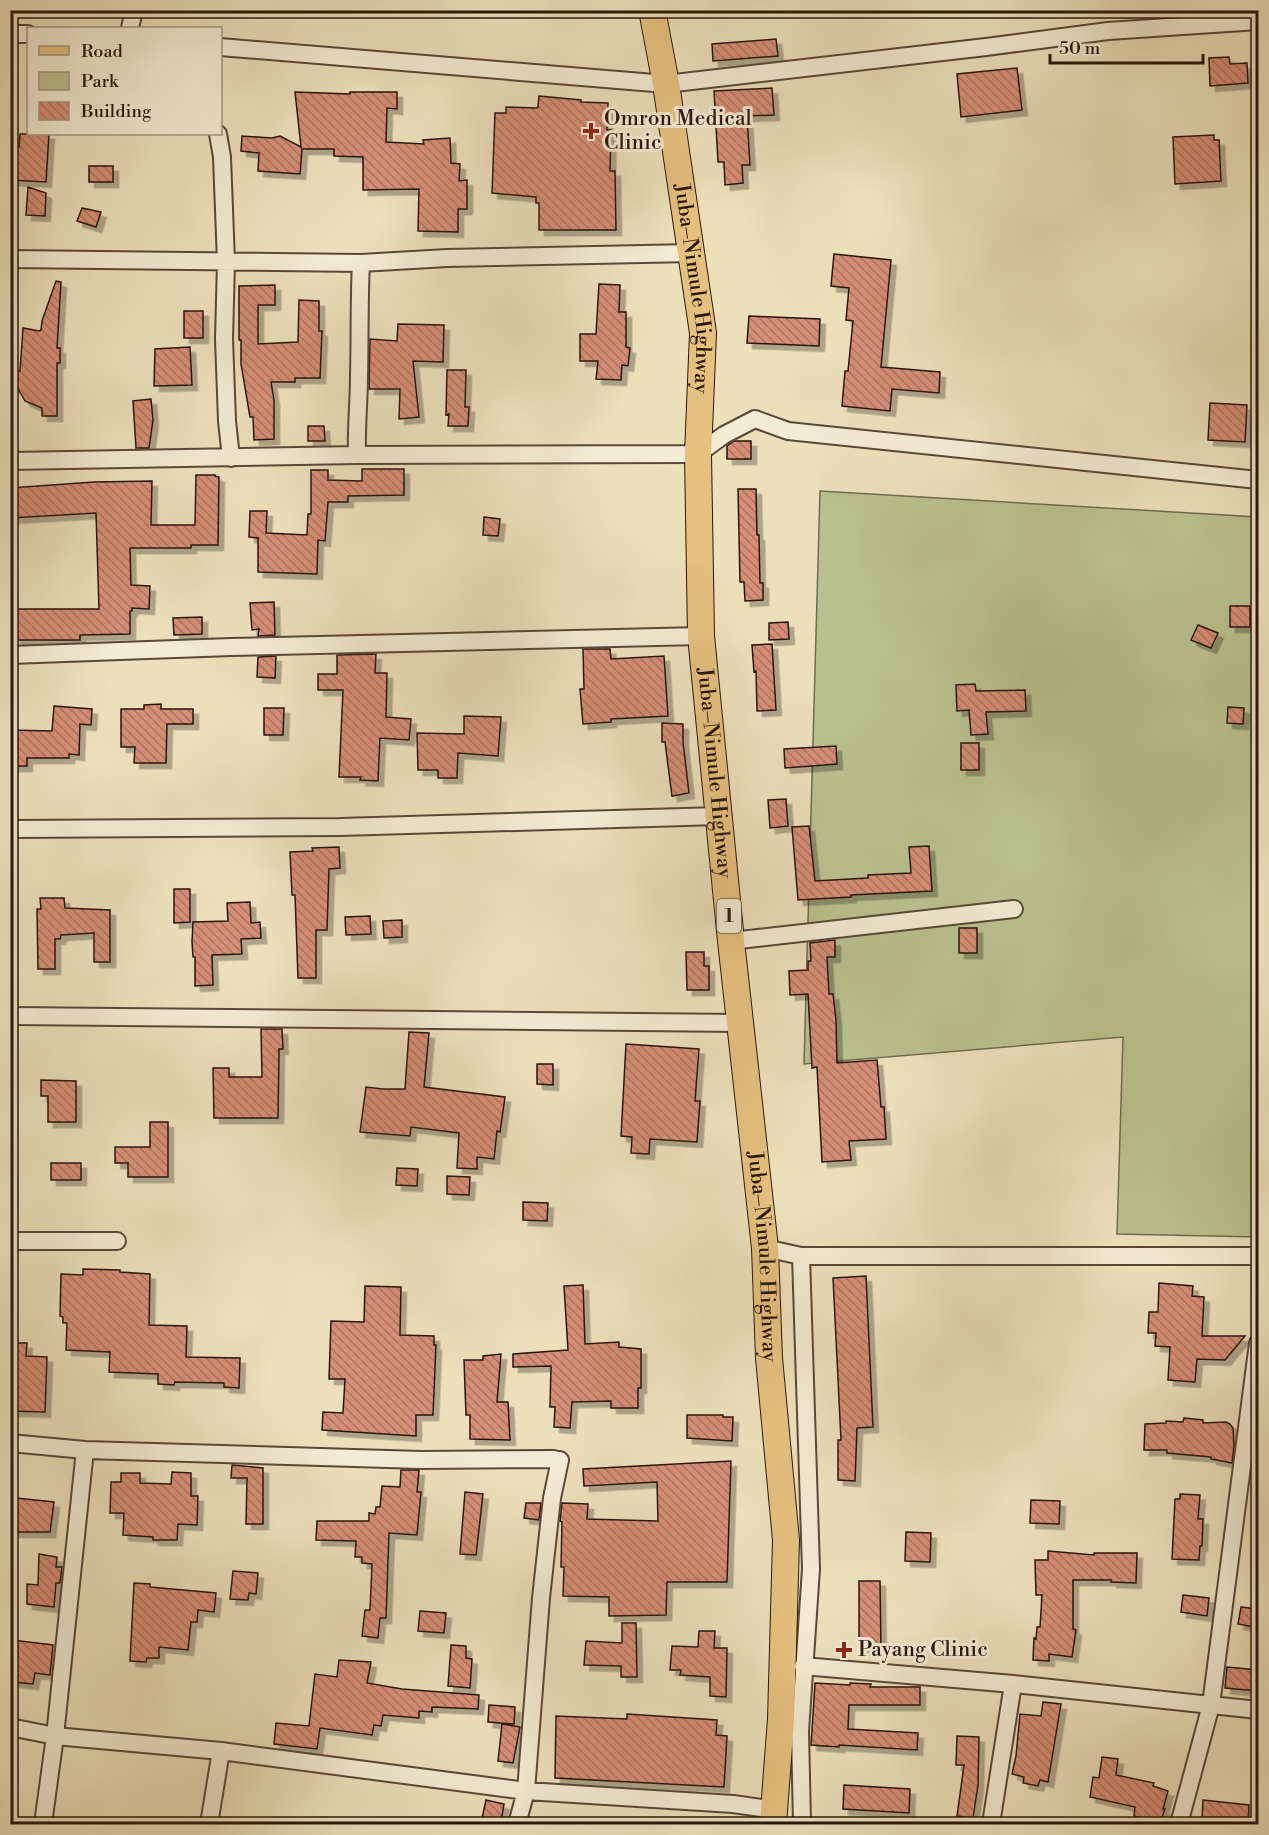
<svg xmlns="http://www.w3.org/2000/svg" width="1269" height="1835" viewBox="0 0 1269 1835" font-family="'Libre Bodoni',serif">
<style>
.green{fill:#b9c28f;stroke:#706c4f;stroke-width:1.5}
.building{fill:url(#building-back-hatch);stroke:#28160f;stroke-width:1.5;filter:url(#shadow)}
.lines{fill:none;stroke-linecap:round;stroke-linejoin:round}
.street-casing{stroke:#59483a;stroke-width:20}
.primary-casing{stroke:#28160f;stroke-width:28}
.street{stroke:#f3ebd3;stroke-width:16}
.primary{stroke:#e6c07e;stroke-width:26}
.poi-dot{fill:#8f2418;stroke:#f3ebd3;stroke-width:2}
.labels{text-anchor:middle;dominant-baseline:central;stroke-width:6;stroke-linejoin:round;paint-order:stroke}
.shield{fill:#f3ebd3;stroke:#65564a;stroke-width:1.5}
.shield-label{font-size:20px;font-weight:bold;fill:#28160f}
.poi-label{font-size:21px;fill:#28160f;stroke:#f3ebd3;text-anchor:start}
.street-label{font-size:21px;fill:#28160f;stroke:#f3ebd3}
</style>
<defs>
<pattern id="building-back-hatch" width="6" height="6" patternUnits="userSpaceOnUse" patternTransform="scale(1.5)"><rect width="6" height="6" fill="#d68e76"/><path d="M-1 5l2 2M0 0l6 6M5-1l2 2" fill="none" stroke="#ae735f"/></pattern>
<filter id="shadow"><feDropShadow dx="5.5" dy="5.5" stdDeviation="0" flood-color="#0004"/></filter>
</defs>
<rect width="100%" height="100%" fill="#ece0bb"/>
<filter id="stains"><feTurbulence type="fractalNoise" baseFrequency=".00333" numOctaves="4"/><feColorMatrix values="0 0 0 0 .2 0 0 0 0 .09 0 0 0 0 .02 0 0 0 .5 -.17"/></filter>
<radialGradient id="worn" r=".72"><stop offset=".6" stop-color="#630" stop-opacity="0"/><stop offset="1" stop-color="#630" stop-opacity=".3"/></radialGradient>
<path class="green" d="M820,491L1258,517V1237L1117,1234L1123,1037L804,1064Z"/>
<path class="building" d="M776,39L778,56L713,61L712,44Z
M1229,57L1230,64L1247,63L1248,83L1210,86L1209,58Z
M1017,68L1022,110L961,117L957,74Z
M772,88L774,115L747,116L750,165H742L743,183L725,185L724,162H718L714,91Z
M295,92L350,94V92H397V109L387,108L386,142L424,144L423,140L450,138L451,163L460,164L459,181L467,180V209H458V232L418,231L419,189L363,190V157L334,156V149H302L300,174L258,171L259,153L241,151L242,136L272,138L280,136L301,147Z
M539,96L581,100V102L608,103L607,130H611L610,171H615L616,230H539V203H536V197L492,193L495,113H506V107L537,108L538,107Z
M20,134H49L46,182L10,180V147H19Z
M1214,135V140H1219L1221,181L1175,184L1173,137Z
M89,166H113V182H89Z
M28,187L46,193L45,216L26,215Z
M82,208L101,212L96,227L77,221Z
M834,254L891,260L881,367L940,372L939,393L892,389L890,411L842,406L845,371H848L853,321L846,320L849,288L831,286Z
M56,281L61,282L57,348H60V363H57V416H42V408L25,401L17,387H10V371H20L23,328L39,331L41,330L42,321Z
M599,284L620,285L619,312H626V347L630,348L628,366L622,365L621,380L596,379L598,361H580V334H596Z
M275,285V305H258V344L298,342L299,300L319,301V331H322L320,378H295V382H271L274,400V439L254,440L253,417H250L241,364V340H239V286Z
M184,311H203V338H184Z
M749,316L820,319L819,346L747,343Z
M398,324L444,325L443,362L413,361L419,417L399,419L400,389H369L370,339L397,341Z
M190,347L192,385L154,386L155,349Z
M447,370H466L465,407H469L468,426H448L449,414L446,415Z
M151,399L153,420L149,448H136L133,401Z
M1210,403L1247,405L1245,442L1208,440Z
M308,426H324L325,441H308Z
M734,441H751V459H727V446Z
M362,469H404V495L348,496V502H328L325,541L318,540L317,574L258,572V538L249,537L250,511H267L266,533L307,535L308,514H311V470H328V480L362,481Z
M196,475H215V476L219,477L218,545H191V548H130L131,585L150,586L149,609L132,608V611H130V634L80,635V640H15V609H99L96,513L10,518V488L94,482L152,481L151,525H195Z
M738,489H756L757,535H759L760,583H763V600L745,601L744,582H740Z
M484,517L500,519L498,536L483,535Z
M274,602L275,635L258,636L259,629L252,630L250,603Z
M1230,606H1250V627H1230Z
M202,617V634L174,635L173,618Z
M788,622L789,639L769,640V623Z
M1198,625L1218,633L1211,648L1191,640Z
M772,644L776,710L757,711L756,671L754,672L752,645Z
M583,649H610L611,659L664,656L668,716L611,719V722L583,724L580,689H584Z
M376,654L375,673H387L386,717L411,719L409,740L380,738L378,781L360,780L361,777H339L343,690H318V674H337V655Z
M276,656L275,678L257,677L258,657Z
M975,684L976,691L1025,690L1026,711L986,712L988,734L971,735L969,710L957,711L956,685Z
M161,704V709H193V724H167L166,763H134L135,747H121V709H144V705Z
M54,706L92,709L91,725L80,724L79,755L69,754V758H27V766H10V730L52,731Z
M1228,707L1244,708L1243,724L1227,723Z
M264,708H284L283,735H264Z
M464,716L501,717L498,756L458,753L457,778H438V770H418L417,733L464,734Z
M662,723L683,724V742L689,793L672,796L665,742H662Z
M961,743H979V770H961Z
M836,746L837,764L785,768L784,749Z
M786,799L788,826L770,828L768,800Z
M809,826L815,881L868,878V875L911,873L909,847L929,846L932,891L851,895V897L798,900L792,827Z
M339,847L340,868L329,869L327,930H316V978H298L295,895H292L290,852L313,851L312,848Z
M174,889H190V922L174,923Z
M40,898H64L65,908L110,910V962H94V933L61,935L60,939H55V969H38L37,909H41Z
M250,902L251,923L260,922L261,938L241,939L242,954L212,955L213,985L195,986V957H193L192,942L193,922L228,921L227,903Z
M370,916L371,934L346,935L345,917Z
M402,920V937L384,938L383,921Z
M959,928H977V953H959Z
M835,940V957H827L829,994H833L836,1020L837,1063L877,1060L881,1107H884L886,1139L849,1141L851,1160L822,1162L817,1067L812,1068L808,994L790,995L789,971L808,970V961H811L810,943Z
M686,952H704V966H709V990H687Z
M261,1029H282L283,1049H279V1054L278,1118H214L213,1068H229V1077H262Z
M409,1032L429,1033L424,1087L505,1097L500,1132L497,1131L494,1159L477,1157V1169L457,1168L459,1133L411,1127L410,1136L360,1132L366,1087L383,1089H405Z
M626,1044L699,1049L695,1101H700L697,1142L650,1139L649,1154L631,1153L632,1137L621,1136Z
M537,1064H553V1085L537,1084Z
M41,1080L76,1081V1122H48V1096H41Z
M150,1122H168V1177H128V1163H115V1147H150Z
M51,1163H81V1180H51Z
M397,1168L418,1169L417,1186L396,1185Z
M447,1176L470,1177L469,1195L447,1194Z
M523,1202L548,1203L547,1221L523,1220Z
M83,1269L120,1270V1272L150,1274L149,1325L187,1326L186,1357L240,1358L239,1388L224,1387V1383L175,1382L174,1385L158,1384V1374L109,1372L110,1352L66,1350L67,1323H63V1317L60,1316L61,1274L83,1275Z
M866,1276L873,1427L857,1428L855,1481L838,1480V1440H841L833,1278Z
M1159,1283L1193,1286L1192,1296L1204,1297L1202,1336H1245L1225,1360L1197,1359L1195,1382L1168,1380L1170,1347L1155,1346L1156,1333H1148L1149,1312H1158Z
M583,1285L585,1344L619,1342V1347L641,1349V1388H638V1408H611V1401L572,1402L570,1428L554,1427L555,1407H550L551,1366L513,1367V1354L568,1350L564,1286Z
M365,1286L401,1287L400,1335L434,1336V1345H436L433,1415H416V1436L322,1430L323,1412L343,1413L345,1379H329L331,1321L364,1322Z
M10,1343H27L26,1356L47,1357L45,1412L10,1411Z
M501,1354L497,1402H508L510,1440L470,1439V1415H466L464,1360H483V1356Z
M687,1415H723V1417H733L732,1441L687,1438Z
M1184,1418L1203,1420V1423L1226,1422L1230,1424L1233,1428L1234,1446L1232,1463L1211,1459V1457L1167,1453V1450H1144L1145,1424L1166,1423V1421L1183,1422Z
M731,1461L727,1582H667L666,1615L609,1616V1597L563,1596L564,1567H561L562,1522L560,1521L562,1503L588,1504L587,1519L658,1521L657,1482L584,1486L583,1469Z
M232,1465L263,1468V1524H246L247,1478H231Z
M401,1470H419L417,1492H421L417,1535L389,1533L386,1618H380L378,1638L362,1636L365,1610H370L372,1564L362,1563V1557H355L356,1541L316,1540L317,1521H369V1513L375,1514L376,1507H380L382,1486L400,1487Z
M172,1472L191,1473V1496H198L197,1525L178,1524L177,1540H153V1537L123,1535L124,1513H110L111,1482H121V1473H140V1483L171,1484Z
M465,1492L483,1494L476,1555L460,1554Z
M1180,1494L1200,1495L1198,1519H1203L1202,1546H1200L1199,1560L1172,1559L1175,1499H1180Z
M16,1498L54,1502L50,1532H10V1514H14Z
M1031,1500L1060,1501L1059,1524L1030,1523Z
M526,1503H541L539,1520L524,1518Z
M906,1532L931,1533L930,1562L905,1561Z
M1048,1551L1094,1555V1553H1137L1136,1583L1111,1582V1580H1073V1629L1076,1630L1072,1657L1049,1654V1661L1033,1660L1034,1638L1036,1639L1037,1627H1040L1042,1595H1036L1035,1560H1048Z
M39,1554L57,1557L56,1567H62L60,1583H56L54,1607L27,1604V1584L38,1585Z
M233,1571L258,1573L256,1594L249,1593L248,1600L230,1599Z
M859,1581H880L881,1650H859Z
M134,1583L150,1584V1587L216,1593L214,1612L198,1610L197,1622H191L188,1650L159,1647V1658H147L146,1662L130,1661Z
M1183,1595L1209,1598L1207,1616L1181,1612Z
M1241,1607L1257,1609L1254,1627L1238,1624Z
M420,1611L446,1613L444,1633L418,1631Z
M622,1623H636L637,1677H621V1666L584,1665L586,1641L622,1643Z
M699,1631H715L714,1648H727L726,1697L710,1696V1677L680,1675L681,1670H670L672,1646L698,1647Z
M12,1640L53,1645L50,1675L35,1673L33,1684L13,1682L14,1671H10Z
M451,1645L466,1646V1658L472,1659L470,1688L448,1686Z
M339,1660L371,1662L367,1683L402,1689L479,1695L478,1709L432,1707V1712L419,1711V1718L383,1715L381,1726L374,1725L372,1735L320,1728L317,1749L274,1744L276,1723L309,1726L315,1674L337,1677Z
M1227,1667L1258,1670V1691L1225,1688Z
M815,1683L850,1685V1683L871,1684L870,1687H920V1705H849L848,1729L918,1733L917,1750L839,1745V1747L811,1745Z
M1043,1702L1061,1704L1048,1782L1040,1780L1038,1786L1023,1783L1024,1777L1012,1774L1016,1756L1020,1714L1041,1716Z
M489,1705L515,1707L514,1724L488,1722Z
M627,1714L717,1720L716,1735L727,1736L724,1787L555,1778L556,1716L627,1719Z
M502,1724L520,1727L513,1763L498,1761Z
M957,1736L979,1737L978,1785L973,1818L957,1816L964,1765H956Z
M1102,1757L1118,1759L1116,1775L1154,1783L1153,1786L1168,1791L1163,1809H1165L1160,1823L1134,1816L1135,1807L1090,1797L1093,1777L1099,1778Z
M844,1785L910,1789L909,1813L843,1809Z
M486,1800L504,1804L501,1822L482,1818Z
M1203,1800L1249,1805L1248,1823L1202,1819Z"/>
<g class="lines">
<g class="street-casing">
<path id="street" d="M130,28L134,10
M10,34H28
M220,47L666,84L986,47L1108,31L1258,21
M218,134L222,157L226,262L224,339L227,421L231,458
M10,259L361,263L447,258L692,253
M357,455C356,428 359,402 359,375C360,338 359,300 361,263
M10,461L357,455L698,454L724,435L755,419L788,431L1258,480
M10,655L231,647L701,636
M10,829L340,827L719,816
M731,941L1014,909
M10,1016L740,1023
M10,1241H117
M765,1248L801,1256H1258
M801,1256L811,1569L800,1731L802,1824
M10,1443L85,1450L421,1460L554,1459
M803,1666L1013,1684L1258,1710
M10,1727L55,1736L221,1751L526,1791L733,1804L775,1810
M43,1824L55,1736L85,1450
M209,1824L221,1751
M517,1824L526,1791L541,1598L552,1498L560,1460
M991,1824L1013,1684
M1179,1824L1211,1705L1258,1343"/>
</g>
<g class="primary-casing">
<g id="primary">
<path id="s1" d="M652,10L666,84L703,333L698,454L701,636L731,941L765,1248L769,1358L786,1540L781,1719L773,1824"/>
</g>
</g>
<use href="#street" class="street"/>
<use href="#primary" class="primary"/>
</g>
<g class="poi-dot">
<path d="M588 122h6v6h6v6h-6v6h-6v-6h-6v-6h6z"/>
<path d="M841 1641h6v6h6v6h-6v6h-6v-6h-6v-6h6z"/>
</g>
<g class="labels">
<rect class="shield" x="717" y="899" width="24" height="34" rx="4.5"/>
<g class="shield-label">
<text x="729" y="916">1</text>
</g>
<g class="poi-label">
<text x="604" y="119">Omron Medical<tspan x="604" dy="24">Clinic</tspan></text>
<text x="858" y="1650">Payang Clinic</text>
</g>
<g class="street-label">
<text stroke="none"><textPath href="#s1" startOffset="282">Juba–Nimule Highway</textPath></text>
<text stroke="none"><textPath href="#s1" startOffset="768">Juba–Nimule Highway</textPath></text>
<text stroke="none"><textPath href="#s1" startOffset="1254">Juba–Nimule Highway</textPath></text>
</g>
</g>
<rect width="1269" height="1835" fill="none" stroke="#ece0bb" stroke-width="36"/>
<rect x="12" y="12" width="1245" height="1811" fill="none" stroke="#28160f" stroke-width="3"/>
<rect x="18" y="18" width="1233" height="1799" fill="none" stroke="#28160f" stroke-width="1.5"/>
<rect x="27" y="27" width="195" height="108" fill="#f3ebd3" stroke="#a29685" stroke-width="1.5"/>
<rect x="39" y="46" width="30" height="9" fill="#e6c07e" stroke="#a29685" stroke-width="1.5"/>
<text x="81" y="57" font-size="18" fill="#28160f">Road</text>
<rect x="39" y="72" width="30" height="18" fill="#b9c28f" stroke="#a29685" stroke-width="1.5"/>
<text x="81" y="87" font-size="18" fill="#28160f">Park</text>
<rect x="39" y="102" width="30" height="18" fill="url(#building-back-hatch)" stroke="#a29685" stroke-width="1.5"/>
<text x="81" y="117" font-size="18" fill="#28160f">Building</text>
<path d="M1050 54v9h153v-9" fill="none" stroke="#28160f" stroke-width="3"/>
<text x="1059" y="54" font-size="18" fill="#28160f" stroke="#f3ebd3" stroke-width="4.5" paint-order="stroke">50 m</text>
<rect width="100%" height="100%" filter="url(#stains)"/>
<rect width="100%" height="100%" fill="url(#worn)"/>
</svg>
